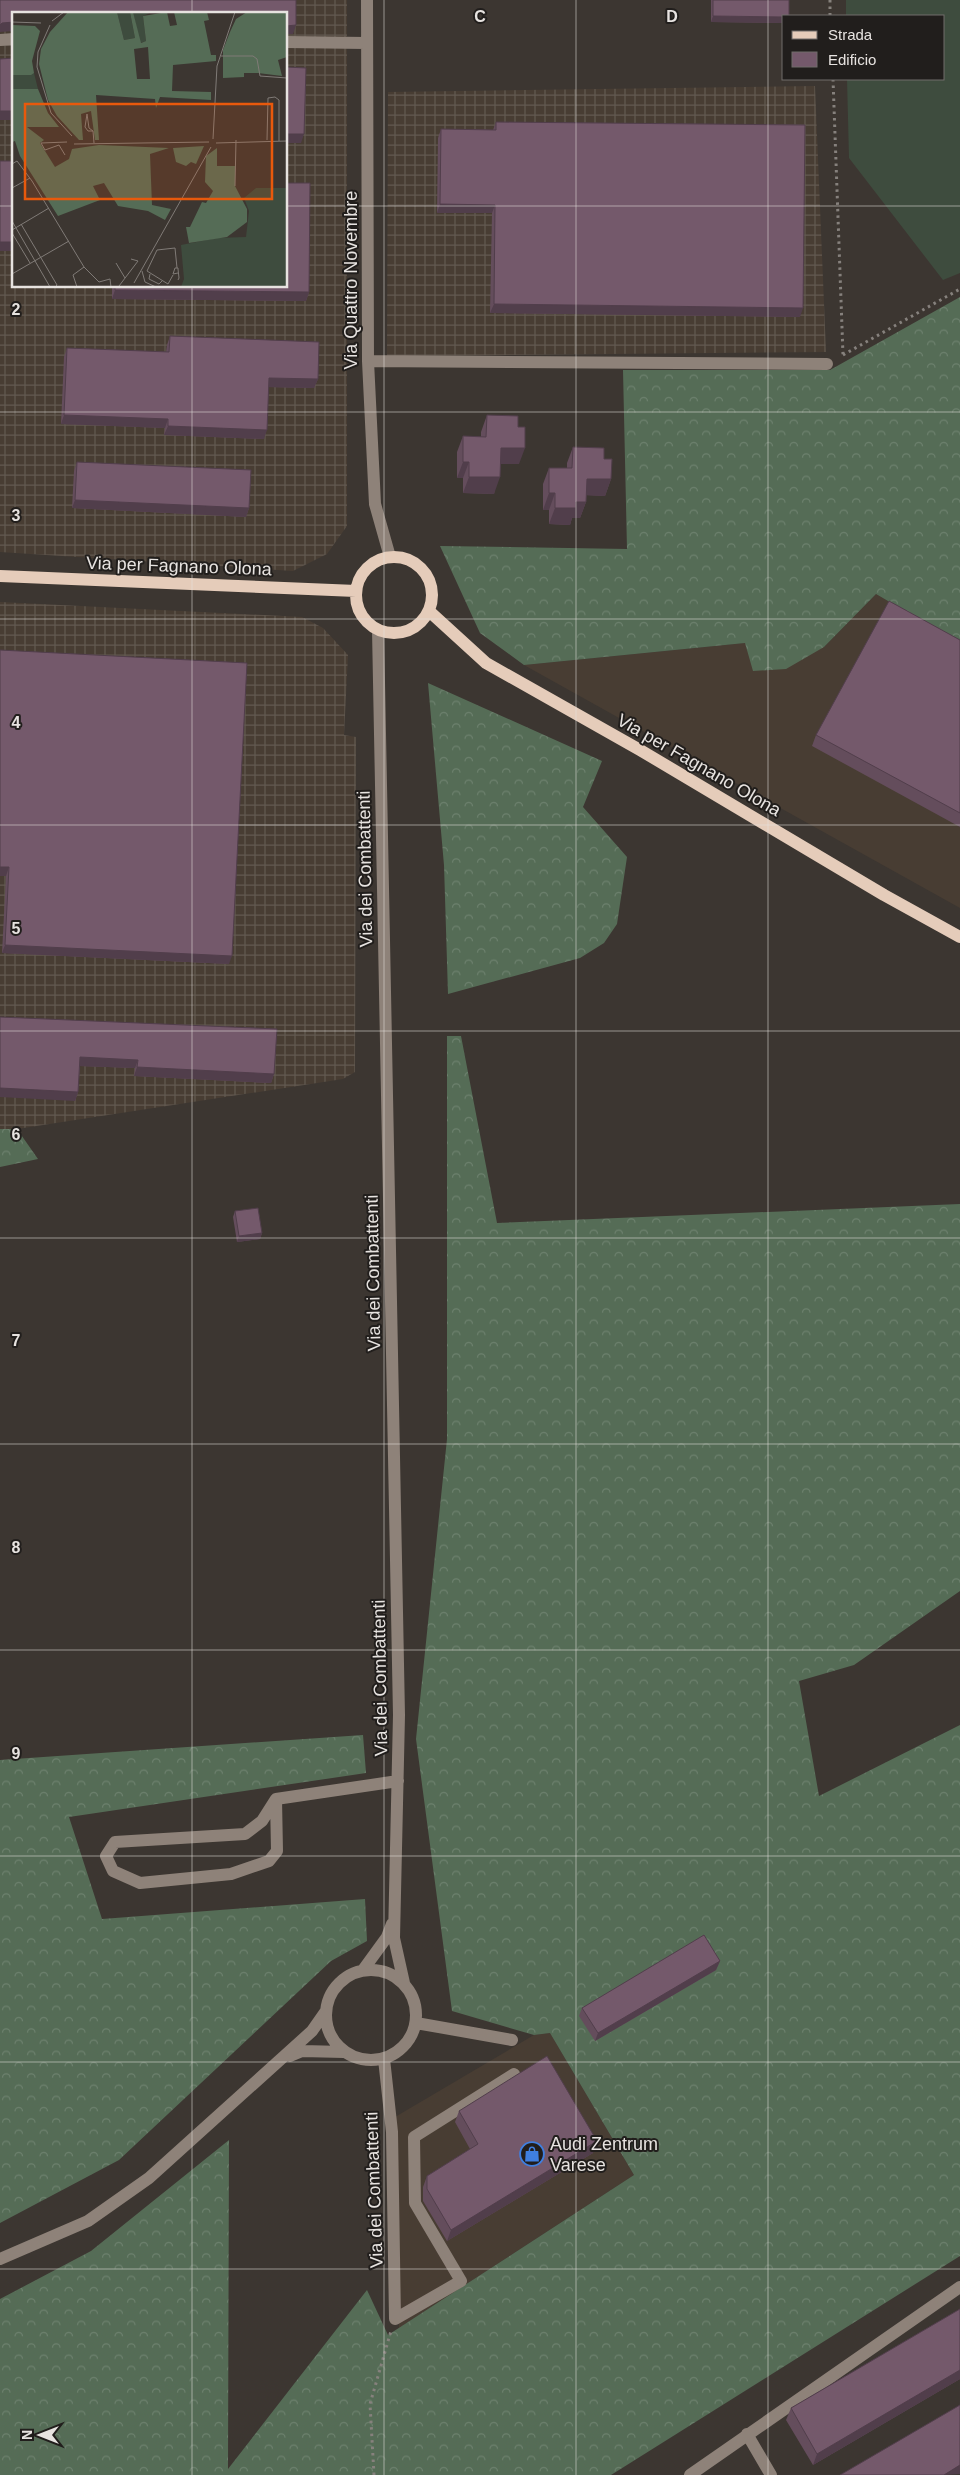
<svg xmlns="http://www.w3.org/2000/svg" width="960" height="2475" viewBox="0 0 960 2475" font-family="Helvetica,sans-serif">
<style>
.built{fill:#483d33}
.industrial{fill:url(#industrial-grid);fill-rule:evenodd}
.grass{fill:#3e4c3e}
.forest{fill:url(#forest-crowns)}
.lines{fill:none;stroke-linecap:round;stroke-linejoin:round}
.path{stroke:#86817d;stroke-width:3;stroke-dasharray:2.5 4;stroke-linecap:butt}
.minor{stroke:#8e8279;stroke-width:12}
.major{stroke:#e5ccba;stroke-width:12}
.wall{fill:#644d5c}
.shaded-wall{fill:#513e4b}
.building{fill:#74596b;stroke:#513e4b}
.grid{fill:none;stroke:#e7e3e0;stroke-width:1;stroke-opacity:0.55}
.labels{text-anchor:middle;dominant-baseline:central;stroke-width:4;stroke-linejoin:round;paint-order:stroke}
.street-label{font-size:18px;fill:#e7e3e0;stroke:#211e1c}
.poi-label{font-size:18px;fill:#e7e3e0;stroke:#211e1c;text-anchor:start}
.inset-road{fill:none;stroke:#807b77;stroke-width:1}
.view{fill:#e8590c;fill-opacity:0.15;stroke:#e8590c;stroke-width:2.5}
.inset-edge{fill:none;stroke:#e7e3e0;stroke-width:2.5}
.grid-label{font-size:16px;text-anchor:middle;font-weight:bold;fill:#e7e3e0;stroke:#211e1c;stroke-width:4;stroke-linejoin:round;paint-order:stroke}
</style>
<defs>
<pattern id="industrial-grid" width="8" height="8" patternUnits="userSpaceOnUse" patternTransform="scale(1.25)"><rect width="8" height="8" fill="#483d33"/><path d="M0 4h8M4 0v8" fill="none" stroke="#625950"/></pattern>
<pattern id="forest-crowns" width="20" height="18" patternUnits="userSpaceOnUse" patternTransform="scale(1.25)"><rect width="20" height="18" fill="#556c56"/><path d="M2 6a3 3 0 1 1 6 0M12 15a3 3 0 1 1 6 0" fill="none" stroke="#6d816e"/></pattern>
</defs>
<rect width="100%" height="100%" fill="#3c3631"/>
<path class="built" d="M876,594L960,643V908L524,665L745,643L824,647Z
M550,2033L634,2175L399,2328L390,2120L534,2035Z"/>
<path class="industrial" d="M0,0H347V526L327,554L293,571L0,552ZM14,14H286V286H14Z
M815,86L826,352L387,356L388,92Z
M0,602L302,617L323,628L348,655L344,735L356,737L355,1072L343,1079L17,1129H0Z"/>
<path class="grass" d="M846,0H960V273L943,280L849,158L847,79H944V16H846Z"/>
<path class="forest" d="M960,297V643L876,594L824,647L786,669L753,671L745,643L524,665L480,633L440,546L627,549L623,370H830Z
M428,683L602,761L583,807L627,857L617,924L604,943L580,958L448,994L444,865Z
M447,1036H461L497,1223L960,1204V1591L854,1665L799,1681L819,1796L960,1725V2256L611,2475H0V2299L91,2251L229,2140L228,2469L367,2290L388,2335L634,2175L550,2033L534,2035L452,2011L416,1739L447,1439Z
M0,1129H17L38,1159L0,1167Z
M363,1735L366,1773L69,1817L102,1919L365,1899L367,1941L331,1961L119,2160L0,2223V1760Z"/>
<g class="lines">
<path class="path" d="M830,0V16
M833,79L843,355
M843,355L960,289
M374,2475L370,2404L391,2331"/>
<path class="minor" d="M367,0L368,361L375,504L390,557
M0,40L14,39
M286,42L366,43
M368,361L827,364
M378,630L399,1715L394,1938L404,1983
M276,1799L277,1851L269,1861L231,1874L140,1883L113,1871L106,1856L115,1842L245,1834L262,1821Z
M276,1799L398,1781
M326 2015a45 45 0 1 1 90 0a45 45 0 1 1-90 0Z
M363,1970L387,1937L392,1924
M416,2023L512,2040
M290,2056L302,2051L344,2052
M384,2059L392,2132L395,2319L461,2281L415,2203L414,2137L514,2074
M0,2259L88,2221L149,2178L312,2031L326,2011
M747,2434L771,2475
M690,2475L960,2287"/>
<path class="major" d="M356 595a38 38 0 1 1 76 0a38 38 0 1 1-76 0Z
M0,576L356,591
M429,611L486,663L640,750L884,895L960,937"/>
</g>
<path class="wall" d="M711,0H789L784,16V23L711,22Z
M496,122L800,317L490,313L492,213H437L438,138L441,129L493,130Z
M112,286H286L309,292L306,301L112,299Z
M170,336L318,379L314,388L268,387L264,439L164,435L165,428L61,424L64,357L67,348L166,352L167,345Z
M487,415L519,464H500L494,494L463,493V478H457V452L463,436L481,437V432Z
M573,447L604,459L611,479L605,496L586,495V502L580,518H572L570,525L549,524V510H543V484L549,468H567V463Z
M77,462L249,508L246,517L72,508L74,471Z
M960,640V827L812,746L816,735Z
M0,650L229,964L2,953L6,876Z
M0,1017L274,1074L271,1083L134,1076L135,1068L80,1066L78,1092L75,1101Z
M235,1211L262,1233L260,1239L237,1242L233,1217Z
M720,1961L716,1970L595,2041L579,2016L582,2008Z
M459,2111L593,2153L447,2241L423,2201V2187L427,2176L470,2149L455,2122Z
M960,2309V2379L813,2465L786,2420L791,2408Z"/>
<path class="shaded-wall" d="M713,16L784,17V23L711,22Z
M14,22L13,31L0,32V25L2,23Z
M296,25L293,34H286V26Z
M0,111H14V120H0Z
M286,134H304L301,143H286Z
M440,204L495,205L492,213H437Z
M0,242H14V251H0Z
M115,290L309,292L306,301L112,299Z
M494,304L803,308L800,317L490,313Z
M269,378L318,379L314,388L265,387Z
M64,415L168,419L165,428L61,424Z
M168,426L267,430L264,439L164,435Z
M501,448H525L519,464H495Z
M463,462H469L463,478H457Z
M469,477H500L494,494L463,493Z
M587,479H611L605,496L581,495Z
M549,493H555L549,510H543Z
M75,500L249,508L246,517L72,508Z
M576,502H586L580,518H572L570,525L549,524L555,508Z
M0,867H9L6,876H0Z
M5,945L232,956L229,964L2,953Z
M80,1057L138,1060L135,1068L77,1066Z
M137,1067L274,1074L271,1083L134,1076Z
M0,1088L78,1092L75,1101L0,1097Z
M262,1233L260,1239L237,1242L239,1236Z
M720,1961L716,1970L595,2041L598,2033Z
M597,2141L593,2153L447,2241L451,2230Z
M960,2370V2379L813,2465L817,2454Z
M960,2465V2474L944,2475Z"/>
<path class="building" d="M0,0H296V25L286,26V14H14V22L2,23L0,25Z
M713,0H789V16H784V17L713,16Z
M14,58V111H0V59Z
M286,67L306,68L304,134H286Z
M496,122L805,125L803,308L494,304L495,205L440,204L441,129L496,130Z
M0,161H14V242H0Z
M286,183H310L309,292L115,290V286H286Z
M170,336L319,342L318,379L269,378L267,430L168,426V419L64,415L67,348L169,352Z
M487,415L518,416V427H525V448H501L500,477H469V462H463V436L486,437Z
M573,447L604,448V459H612L611,479H587L586,502H576V508H555V493H549V468H572Z
M77,462L251,470L249,508L75,500Z
M889,601L960,640V813L816,735Z
M0,650L247,663L232,956L5,945L9,867H0Z
M0,1017L277,1029L274,1074L137,1067L138,1060L80,1057L78,1092L0,1088Z
M258,1208L262,1233L239,1236L235,1211Z
M704,1935L720,1961L598,2033L582,2008Z
M547,2056L597,2141L451,2230L427,2189V2176L478,2144L459,2111Z
M960,2309V2370L817,2454L791,2408Z
M960,2405V2465L944,2475H840Z"/>
<path class="grid" d="M192,0V14M384,0V2475M576,0V2475M768,0V2475M0,206H14M286,206H960M192,286V2475M0,412H960M0,619H960M0,825H960M0,1031H960M0,1238H960M0,1444H960M0,1650H960M0,1856H960M0,2062H960M0,2269H960"/>
<defs>
<g id="shop-ring" transform="scale(1.25)"><circle r="9.5" fill="#211e1c" stroke="#3f7fe0" stroke-width="1.5"/><path d="M-5-2.5h2.3a2.7 3.5 0 0 1 5.4 0H5L5.5 6h-11ZM-1.5-2.5h3a1.5 2.3 0 0 0-3 0Z" fill="#3f7fe0"/></g>
</defs>
<g fill-rule="evenodd">
<use href="#shop-ring" x="532" y="2154"/>
</g>
<g class="labels">
<g class="street-label">
<text transform="translate(351 280) rotate(-90)">Via Quattro Novembre</text>
<text transform="translate(179 566) rotate(2)">Via per Fagnano Olona</text>
<text transform="translate(699 765) rotate(30)">Via per Fagnano Olona</text>
<text transform="translate(365 869) rotate(-91)">Via dei Combattenti</text>
<text transform="translate(373 1273) rotate(-91)">Via dei Combattenti</text>
<text transform="translate(380 1678) rotate(-91)">Via dei Combattenti</text>
<text transform="translate(374 2190) rotate(-92)">Via dei Combattenti</text>
</g>
<g class="poi-label">
<text x="550" y="2144">Audi Zentrum<tspan x="550" dy="21">Varese</tspan></text>
</g>
</g>
<g transform="translate(12 12)">
<rect width="275" height="275" fill="#3c3631"/>
<path d="M105,0H118L123,26L112,28ZM121,0H140L131,4L134,29L128,31ZM22,61L26,77H0V63ZM244,176H275V275H169L172,267L169,233L205,226L234,225L237,199L232,186Z" fill="#3e4c3e"/>
<path d="M56,0H105L112,28L123,26L118,0H121L129,31L134,29L131,4L155,0L158,14L165,13L162,0H195L197,8L192,9L199,43H204V49L161,53L160,79L199,80V88L148,85L144,96L143,87L84,83L87,128H83L79,99L69,102L71,128H67L45,104L36,88L27,52L29,37L38,20ZM136,35L138,67H125L122,37ZM235,0H275V45L266,48L270,64L246,61H232V65L211,66V38L218,20L224,7ZM0,13L23,14L28,19L20,49L22,61L19,63H0ZM0,77H26L36,101L47,115H15L32,128L28,131L43,155L57,147L60,137L87,133L157,136L138,142L140,193L159,197L153,208L136,199L106,194L92,171L81,174L88,188L46,204L8,144L3,129L0,130ZM192,134L184,152L179,150L174,154L164,150L161,136ZM205,136V154H223V174L235,197V210L215,225L177,231L174,215H178L190,190L194,191L201,179L193,170L194,144Z" fill="#556c56" fill-rule="evenodd"/>
<path class="inset-road" d="M40,9L52,0M0,10L29,11M38,13L26,40L25,55L39,101L60,124M209,44H241L245,47L248,64L275,66M81,119H76L73,115L75,102L77,116L81,119L82,131M201,127L205,54L223,0M255,128L256,86L263,85L267,88V129M204,131L275,129M62,132L197,130M53,143L47,133L33,138L29,131L55,130M0,152L5,149L20,169L72,255L61,263L65,275M223,174L224,128M0,176L18,166M0,209L38,275M9,212L45,273L43,275M0,218L37,196M0,221L18,251M104,251L113,266M72,255L87,270L98,267L99,275M130,259L133,270L144,275M166,261L161,262L163,256H166V257L167,266L166,268M0,262L57,229M138,262L137,267L147,272L150,269M161,263L156,272L135,259L145,238L163,236L165,256M122,271L199,135M107,274L126,249L119,247"/>
<path class="view" d="M13,92H260V187H13Z"/>
<rect width="275" height="275" class="inset-edge"/>
</g>
<g class="grid-label">
<text x="480" y="22">C</text>
<text x="672" y="22">D</text>
<text x="16" y="315">2</text>
<text x="16" y="521">3</text>
<text x="16" y="728">4</text>
<text x="16" y="934">5</text>
<text x="16" y="1140">6</text>
<text x="16" y="1346">7</text>
<text x="16" y="1553">8</text>
<text x="16" y="1759">9</text>
</g>
<rect x="782" y="15" width="162" height="65" fill="#211e1c" stroke="#706d6a"/>
<rect x="792" y="31" width="25" height="8" fill="#e5ccba" stroke="#706d6a"/>
<text x="828" y="40" font-size="15" fill="#e7e3e0">Strada</text>
<rect x="792" y="52" width="25" height="15" fill="#74596b" stroke="#706d6a"/>
<text x="828" y="65" font-size="15" fill="#e7e3e0">Edificio</text>
<g transform="translate(40 2435) rotate(270)" stroke="#211e1c" stroke-width="4" paint-order="stroke">
<path d="M0-4L9 19L0 12L-9 19Z" fill="#e7e3e0"/>
<text y="-8" font-size="14" font-weight="bold" text-anchor="middle" fill="#e7e3e0">N</text>
</g>
</svg>
